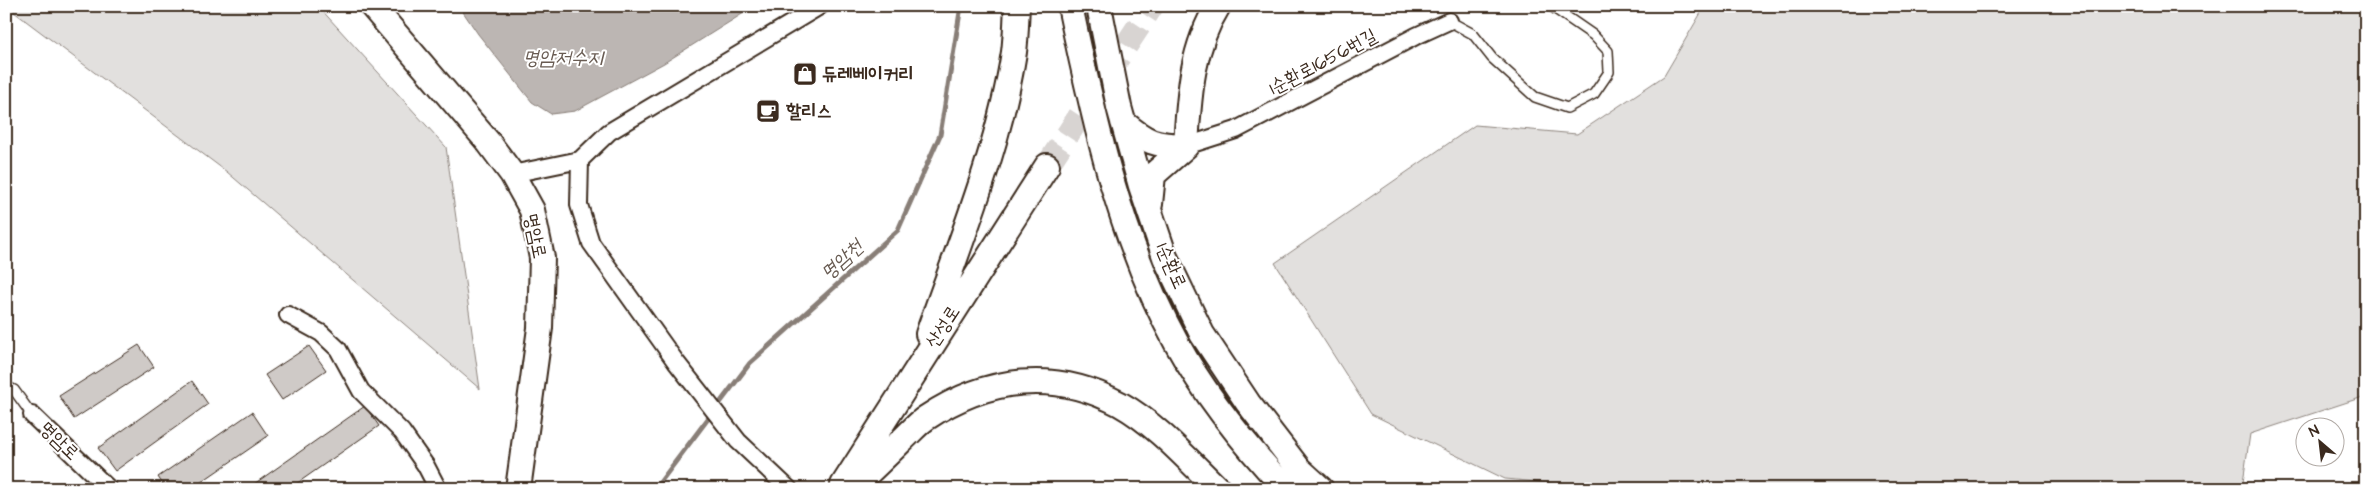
<svg xmlns="http://www.w3.org/2000/svg" width="2372" height="495" viewBox="0 0 2372 495" font-family="'Architects Daughter','Poor Story',sans-serif">
<style>
.green{fill:#e2e0de;stroke:#8e857e}
.water{fill:#bcb6b3;stroke:#887e77}
.lines{fill:none;stroke-linecap:round;stroke-linejoin:round}
.stream{stroke:#887e77;stroke-width:5}
.building{fill:#cfcac7;stroke:#3b2a1e}
.secondary-tunnel{stroke:#d8d4d2;stroke-width:24;stroke-dasharray:24 12;stroke-linecap:butt}
.lane-casing{stroke:#3b2a1e;stroke-width:12}
.street-casing{stroke:#3b2a1e;stroke-width:20}
.secondary-casing{stroke:#3b2a1e;stroke-width:28}
.lane{stroke:#fff;stroke-width:9}
.street{stroke:#fff;stroke-width:16}
.secondary{stroke:#fff;stroke-width:24}
.labels{text-anchor:middle;dominant-baseline:central;stroke-width:4;stroke-linejoin:round;paint-order:stroke}
.street-label{font-size:19px;fill:#3b2a1e;stroke:#fff}
.poi-label{font-size:19px;font-weight:bold;fill:#3b2a1e;stroke:#fff;text-anchor:start}
.water-label{font-size:20px;font-style:italic;fill:#685b52;stroke:#fff}
</style>
<rect width="100%" height="100%" fill="#fff"/>
<filter id="ink" filterUnits="userSpaceOnUse"><feTurbulence type="fractalNoise" baseFrequency=".02" numOctaves="2"/><feDisplacementMap in="SourceGraphic" scale="10" xChannelSelector="R" yChannelSelector="G"/><feConvolveMatrix kernelMatrix="1 2 1 2 8 2 1 2 1" color-interpolation-filters="sRGB"/></filter>
<g filter="url(#ink)">
<path class="green" d="M6,6H318L446,147L480,389L227,172Z
M1705,6H2366V396L2250,434L2242,489H1617L1505,479L1371,414L1275,263L1475,125L1577,134L1664,76Z"/>
<path class="water" d="M459,6H755L664,63L575,111L551,114L532,102L478,34Z"/>
<g class="lines">
<path class="stream" d="M655,489L750,363L898,230L940,135L961,6"/>
</g>
<path class="building" d="M139,345L154,367L74,419L59,396Z
M309,346L326,370L282,400L265,375Z
M192,381L208,404L115,471L98,448Z
M365,406L379,426L289,489H247Z
M252,412L268,436L191,489H166L158,477Z"/>
<g class="lines">
<path class="secondary-tunnel" d="M1047,166L1152,6"/>
<g class="lane-casing">
<path id="lane" d="M1449,21L1473,34L1492,58L1535,97L1567,108L1594,94L1609,72L1608,51L1593,35L1551,6
M6,386L14,390L32,415"/>
</g>
<g class="street-casing">
<path id="street" d="M1186,146L1236,130L1416,36L1449,21
M580,160L609,132L820,6
M512,174L580,160L579,205L591,243L676,362L738,441L789,489
M288,315L321,333L338,349L361,391L402,432L426,466L438,489
M32,415L109,489"/>
</g>
<g class="secondary-casing">
<path id="secondary" d="M372,6L489,143L512,174L532,210L542,258L540,328L518,489
M1070,6C1094,121 1120,240 1177,344C1206,397 1245,445 1286,489
M1099,6L1119,107L1141,186L1165,257L1202,334L1248,403L1299,469L1321,489
M1123,122C1147,143 1155,145 1186,146
M1150,204L1153,175L1186,146C1189,97 1191,49 1218,6
M928,334C960,242 999,149 1014,52C1016,37 1016,21 1017,6
M843,485L1047,166
M851,489C868,473 885,457 901,441C909,434 917,424 926,418C987,377 1055,369 1120,404C1156,424 1188,460 1218,489"/>
</g>
<use href="#lane" class="lane"/>
<use href="#street" class="street"/>
<use href="#secondary" class="secondary"/>
</g>
</g>
<defs>
<g id="shop-square" transform="scale(1.25)"><rect x="-9" y="-9" width="18" height="18" rx="4" fill="#3b2a1e" stroke="#fff"/><path d="M-5-2.5h2.3a2.7 3.5 0 0 1 5.4 0H5L5.5 6h-11ZM-1.5-2.5h3a1.5 2.3 0 0 0-3 0Z" fill="#fff"/></g>
<g id="cafe-square" transform="scale(1.25)"><rect x="-9" y="-9" width="18" height="18" rx="4" fill="#3b2a1e" stroke="#fff"/><path d="M-5.5-4.5H6V0H3Q3 3.5 0 3.5H-2.5Q-5.5 3.5-5.5 0ZM3-3.2v2h1.7v-2ZM-6 4.5H4V6H-6Z" fill="#fff"/></g>
</defs>
<g fill-rule="evenodd">
<use href="#shop-square" x="805" y="74"/>
<use href="#cafe-square" x="768" y="111"/>
</g>
<g class="labels">
<g class="street-label">
<text transform="translate(1323 62) rotate(-28)">1순환로1656번길</text>
<text transform="translate(535 236) rotate(78)">명암로</text>
<text transform="translate(1171 266) rotate(66)">1순환로</text>
<text transform="translate(943 327) rotate(-57)">산성로</text>
<text transform="translate(59 441) rotate(44)">명암로</text>
</g>
<g class="poi-label">
<text x="822" y="74">듀레베이커리</text>
<text x="786" y="111">할리스</text>
</g>
<g class="water-label">
<text x="563" y="58">명암저수지</text>
<text transform="translate(842 260) rotate(-42)">명암천</text>
</g>
</g>
<rect width="2372" height="495" fill="none" stroke="#fff" stroke-width="25"/>
<rect x="12" y="12" width="2347" height="470" fill="none" stroke="#3b2a1e" stroke-width="2" filter="url(#ink)"/>
<g transform="translate(2320 442) rotate(332)"><circle r="24" fill="#ffffff" stroke="#b1aaa5"/>
<path d="M0-4L9 19L0 12L-9 19Z" fill="#3b2a1e"/>
<text y="-8" font-size="14" font-weight="bold" text-anchor="middle" fill="#3b2a1e">N</text>
</g>
</svg>
